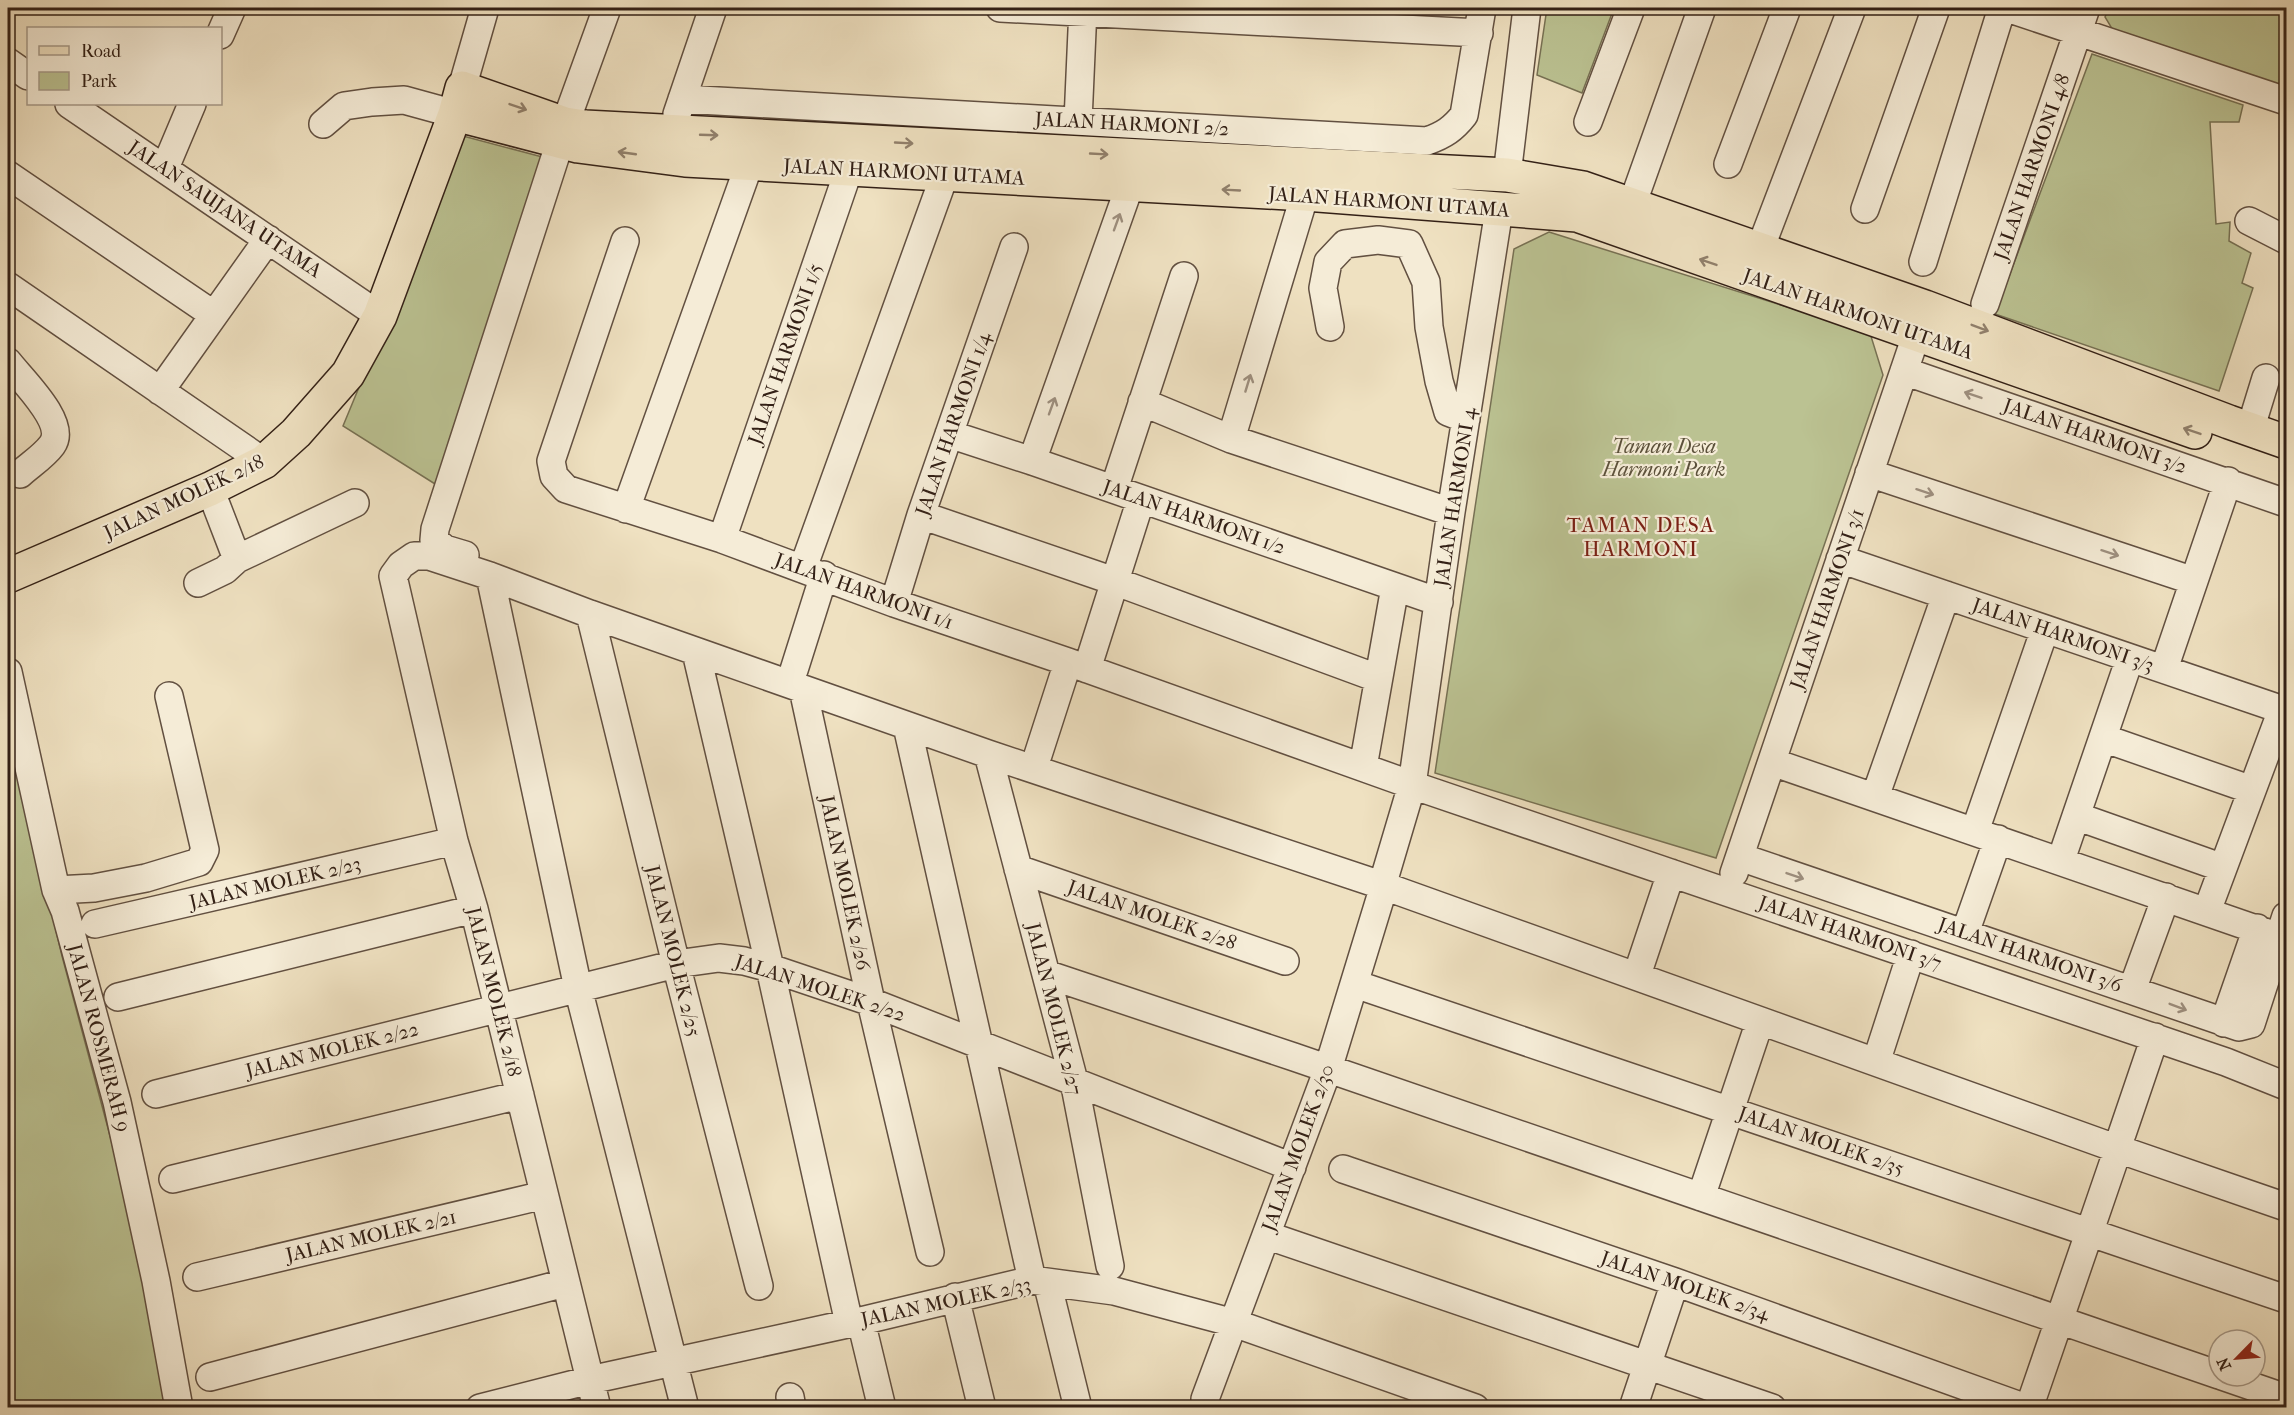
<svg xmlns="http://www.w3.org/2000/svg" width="2294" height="1415" viewBox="0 0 2294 1415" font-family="'IM FELL French Canon',serif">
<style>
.green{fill:#bbc292;stroke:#777154;stroke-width:1.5}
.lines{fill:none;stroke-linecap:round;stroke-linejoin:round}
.minor-casing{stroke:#625041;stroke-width:30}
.major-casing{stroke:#332016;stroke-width:36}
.minor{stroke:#f5ecd7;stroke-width:27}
.major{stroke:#efe1c1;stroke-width:33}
.oneway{stroke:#91806c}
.oneway2{stroke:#9e9080}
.labels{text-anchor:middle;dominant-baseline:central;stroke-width:4.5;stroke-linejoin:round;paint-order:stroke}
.street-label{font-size:20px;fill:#332016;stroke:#f5ecd7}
.park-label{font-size:20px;font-style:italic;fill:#5c513b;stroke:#f5ecd7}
.neighbourhood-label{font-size:21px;letter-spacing:1.5px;fill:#7a1f14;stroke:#f5ecd7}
</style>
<rect width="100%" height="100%" fill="#efe1c1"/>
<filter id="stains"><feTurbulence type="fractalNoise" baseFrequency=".00333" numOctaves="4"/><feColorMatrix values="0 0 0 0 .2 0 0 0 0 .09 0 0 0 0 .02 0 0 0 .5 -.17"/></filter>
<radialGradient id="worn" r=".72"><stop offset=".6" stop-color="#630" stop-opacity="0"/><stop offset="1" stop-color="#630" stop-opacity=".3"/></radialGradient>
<path class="green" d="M1547,8H1614L1582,93L1537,75Z
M2109,8H2286V90L2114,32L2105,17Z
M2092,54L2243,105L2239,122H2210L2216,224L2230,222L2229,241L2251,253L2242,283L2253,288L2219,391L1995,314Z
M463,136L550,159L443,489L343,426Z
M1549,232L1870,333L1883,375L1716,858L1435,773L1514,249Z
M8,728L62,956L137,1237L175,1407H8Z"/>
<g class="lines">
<g class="minor-casing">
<path id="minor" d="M1000,8L1479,33
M2007,8L2286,101
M220,35L232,8
M8,62L28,76
M462,88L485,8
M682,99L1427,141C1444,135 1453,129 1464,115L1482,8
M69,104L380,316
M677,114L713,8
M1078,121L1083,8
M1588,122L1631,8
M323,124L344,106L372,102L404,100L455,114
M565,124L607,8
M1728,164L1787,8
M165,168L192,104
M8,175L214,315
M1507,175L1527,8
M1632,205L1702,8
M1865,209L1936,8
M2249,221L2286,240
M625,241L551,461L554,476L566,489L722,539L894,603L1068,662L1412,785L2226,1062L2286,1086
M1760,249L1852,8
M1923,262L2002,8
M8,286L264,462
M1985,304L2086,8
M1330,327L1323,288L1328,262L1345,244L1378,240L1409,244L1426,282L1429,327L1439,381L1448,412L1466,419
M8,362C21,379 68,423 52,445C44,456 30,465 20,474
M1904,371L2286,503
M160,391L268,239
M1142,402L1231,439L1451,512
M2250,430L2266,378
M949,434L1032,461L1439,602
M1231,439L1305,194
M1032,461L1130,185
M1869,473L2194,581
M1114,489L1184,276
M626,509L749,165
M921,515L1114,581L1377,678
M722,539L849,169
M465,555L445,549L434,540L435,529L560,142
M237,559L355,503
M1840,559L2286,711
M803,568L945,174
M490,576L578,988L685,1408
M198,583L225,570L237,559L210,489
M894,603L921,515L1014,247
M590,614L676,964L759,1286
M696,652L770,968L849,1323
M1087,669L1141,499
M2164,669L2228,481
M794,670L824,575
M8,672L56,890L65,911L117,1102L156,1281L179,1408
M803,689L871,1002L930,1252
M907,726L1032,1280
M2103,738L2252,790
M988,754L1074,1081L1110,1266
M1038,755L1068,662
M1772,762L2279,937
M1363,767L1395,587
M1875,797L1946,595
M2076,816L2223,868
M1975,831L2045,629
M1740,857L2239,1027L2251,1024L2286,916
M2061,860L2130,658
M1018,869L1285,961
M1734,873L1923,315
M1385,876L1412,785L1451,512L1499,210
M56,890L94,888L146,878L199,862L205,850L169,696
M2207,911L2282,710
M95,924L454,841
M1965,933L1998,839
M1640,966L1671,873
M1046,974L1294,1057L2219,1375
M1355,984L2286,1299
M2132,990L2166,897
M118,997L474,909
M2224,1023L2257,928
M1880,1050L1911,954
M156,1094L676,964L719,958L744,961L770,968L871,1002L1292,1167
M2122,1134L2155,1037
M1343,1169L1675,1282L2026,1408
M173,1179L520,1095
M1701,1197L1760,1021
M1266,1235L1772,1408
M197,1277L544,1195
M1047,1282L1078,1408
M955,1297L982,1408
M861,1321L882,1408
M2222,1376L2286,1398
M210,1377L565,1283
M790,1397L792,1408
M480,1408L590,1380L861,1321L1032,1280L1114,1291L1234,1323L1475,1408
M597,1408L474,909L454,841L393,576L401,565L414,556H429L490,576L590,614L988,754L1384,886L2118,1149L2286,1207
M1205,1408V1399L1328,1069L1384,886
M1633,1408L1675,1282
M2029,1408L2118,1149"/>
</g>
<g class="major-casing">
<path id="major" d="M455,114L578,146L685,160L1305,194L1577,215L2195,432
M8,576L210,489L264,462L296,433L348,374L380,316L455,114L462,88L565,124L585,127L1507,175L1583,188L1925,307L2229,422L2286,442"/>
</g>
<use href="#minor" class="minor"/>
<use href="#major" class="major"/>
</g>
<defs><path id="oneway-shaft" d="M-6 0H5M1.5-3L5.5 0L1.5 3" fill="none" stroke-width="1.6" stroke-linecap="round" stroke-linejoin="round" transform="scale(1.5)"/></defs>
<g class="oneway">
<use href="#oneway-shaft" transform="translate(518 107) rotate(19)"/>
<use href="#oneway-shaft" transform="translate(709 135) rotate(2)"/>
<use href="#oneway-shaft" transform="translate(904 143) rotate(3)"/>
<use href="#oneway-shaft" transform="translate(627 153) rotate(-172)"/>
<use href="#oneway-shaft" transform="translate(1099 154) rotate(3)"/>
<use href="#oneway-shaft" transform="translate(1231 190) rotate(-177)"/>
<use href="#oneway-shaft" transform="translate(1708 262) rotate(-161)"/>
<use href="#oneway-shaft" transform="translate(1980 328) rotate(21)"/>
<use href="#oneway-shaft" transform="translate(2192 431) rotate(-161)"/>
</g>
<g class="oneway2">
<use href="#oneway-shaft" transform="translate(1117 222) rotate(-70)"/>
<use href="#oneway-shaft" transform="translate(1248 383) rotate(-73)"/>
<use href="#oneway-shaft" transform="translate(1973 395) rotate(-161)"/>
<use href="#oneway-shaft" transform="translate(1052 406) rotate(-70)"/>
<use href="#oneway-shaft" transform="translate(1925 492) rotate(18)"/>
<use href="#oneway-shaft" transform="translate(2110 553) rotate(18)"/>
<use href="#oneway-shaft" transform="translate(1795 876) rotate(19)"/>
<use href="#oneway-shaft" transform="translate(2178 1007) rotate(21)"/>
</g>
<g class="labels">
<g class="street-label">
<text transform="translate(1132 124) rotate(3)">JALAN HARMONI 2/2</text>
<text transform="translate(2032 167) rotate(-71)">JALAN HARMONI 4/8</text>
<text transform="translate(904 172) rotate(3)">JALAN HARMONI UTAMA</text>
<text transform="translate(1389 202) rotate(4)">JALAN HARMONI UTAMA</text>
<text transform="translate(225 209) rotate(34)">JALAN SAUJANA UTAMA</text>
<text transform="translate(1858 314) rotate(19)">JALAN HARMONI UTAMA</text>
<text transform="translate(785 354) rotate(-71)">JALAN HARMONI 1/5</text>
<text transform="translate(953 424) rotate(-71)">JALAN HARMONI 1/4</text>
<text transform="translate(2095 436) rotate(19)">JALAN HARMONI 3/2</text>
<text transform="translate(184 497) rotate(-25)">JALAN MOLEK 2/18</text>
<text transform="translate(1455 497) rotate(-81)">JALAN HARMONI 4</text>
<text transform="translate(1194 517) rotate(19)">JALAN HARMONI 1/2</text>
<text transform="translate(864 591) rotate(20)">JALAN HARMONI 1/1</text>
<text transform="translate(1827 599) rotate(-71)">JALAN HARMONI 3/1</text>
<text transform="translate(2063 635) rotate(19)">JALAN HARMONI 3/3</text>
<text transform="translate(275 883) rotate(-13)">JALAN MOLEK 2/23</text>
<text transform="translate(845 883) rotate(78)">JALAN MOLEK 2/26</text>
<text transform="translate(1152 915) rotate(19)">JALAN MOLEK 2/28</text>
<text transform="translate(1850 933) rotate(19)">JALAN HARMONI 3/7</text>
<text transform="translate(673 951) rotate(76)">JALAN MOLEK 2/25</text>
<text transform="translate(2030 955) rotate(19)">JALAN HARMONI 3/6</text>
<text transform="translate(820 988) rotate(18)">JALAN MOLEK 2/22</text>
<text transform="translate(494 992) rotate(76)">JALAN MOLEK 2/18</text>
<text transform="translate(1054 1009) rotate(76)">JALAN MOLEK 2/27</text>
<text transform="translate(99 1038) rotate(75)">JALAN ROSMERAH 9</text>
<text transform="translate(332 1050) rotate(-14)">JALAN MOLEK 2/22</text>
<text transform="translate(1821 1141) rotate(19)">JALAN MOLEK 2/35</text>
<text transform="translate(1298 1148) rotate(-70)">JALAN MOLEK 2/30</text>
<text transform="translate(371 1236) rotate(-13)">JALAN MOLEK 2/21</text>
<text transform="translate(1685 1286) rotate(19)">JALAN MOLEK 2/34</text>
<text transform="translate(946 1302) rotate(-12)">JALAN MOLEK 2/33</text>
</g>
<g class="park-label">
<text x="1664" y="446">Taman Desa<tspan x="1664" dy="23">Harmoni Park</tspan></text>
</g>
<g class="neighbourhood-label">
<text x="1641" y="525">TAMAN DESA<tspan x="1641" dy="24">HARMONI</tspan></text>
</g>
</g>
<rect width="2294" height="1415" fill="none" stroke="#efe1c1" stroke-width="30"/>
<rect x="9" y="9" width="2276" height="1397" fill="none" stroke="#332016" stroke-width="3"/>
<rect x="15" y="15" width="2264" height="1385" fill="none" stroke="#332016" stroke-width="1.5"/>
<rect x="27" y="27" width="195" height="78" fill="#f5ecd7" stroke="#a79a8a" stroke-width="1.5"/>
<rect x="39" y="46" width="30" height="9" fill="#efe1c1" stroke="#a79a8a" stroke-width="1.5"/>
<text x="81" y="57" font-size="18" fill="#332016">Road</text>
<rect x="39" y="72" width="30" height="18" fill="#bbc292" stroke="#a79a8a" stroke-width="1.5"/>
<text x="81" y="87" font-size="18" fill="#332016">Park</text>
<g transform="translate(2237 1358) rotate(245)"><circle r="28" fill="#f5ecd7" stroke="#a79a8a" stroke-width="1.5"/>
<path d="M0-4.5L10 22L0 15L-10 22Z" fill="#8f2418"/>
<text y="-9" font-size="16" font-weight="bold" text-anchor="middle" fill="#332016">N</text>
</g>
<rect width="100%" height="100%" filter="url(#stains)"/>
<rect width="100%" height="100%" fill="url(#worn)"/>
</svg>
